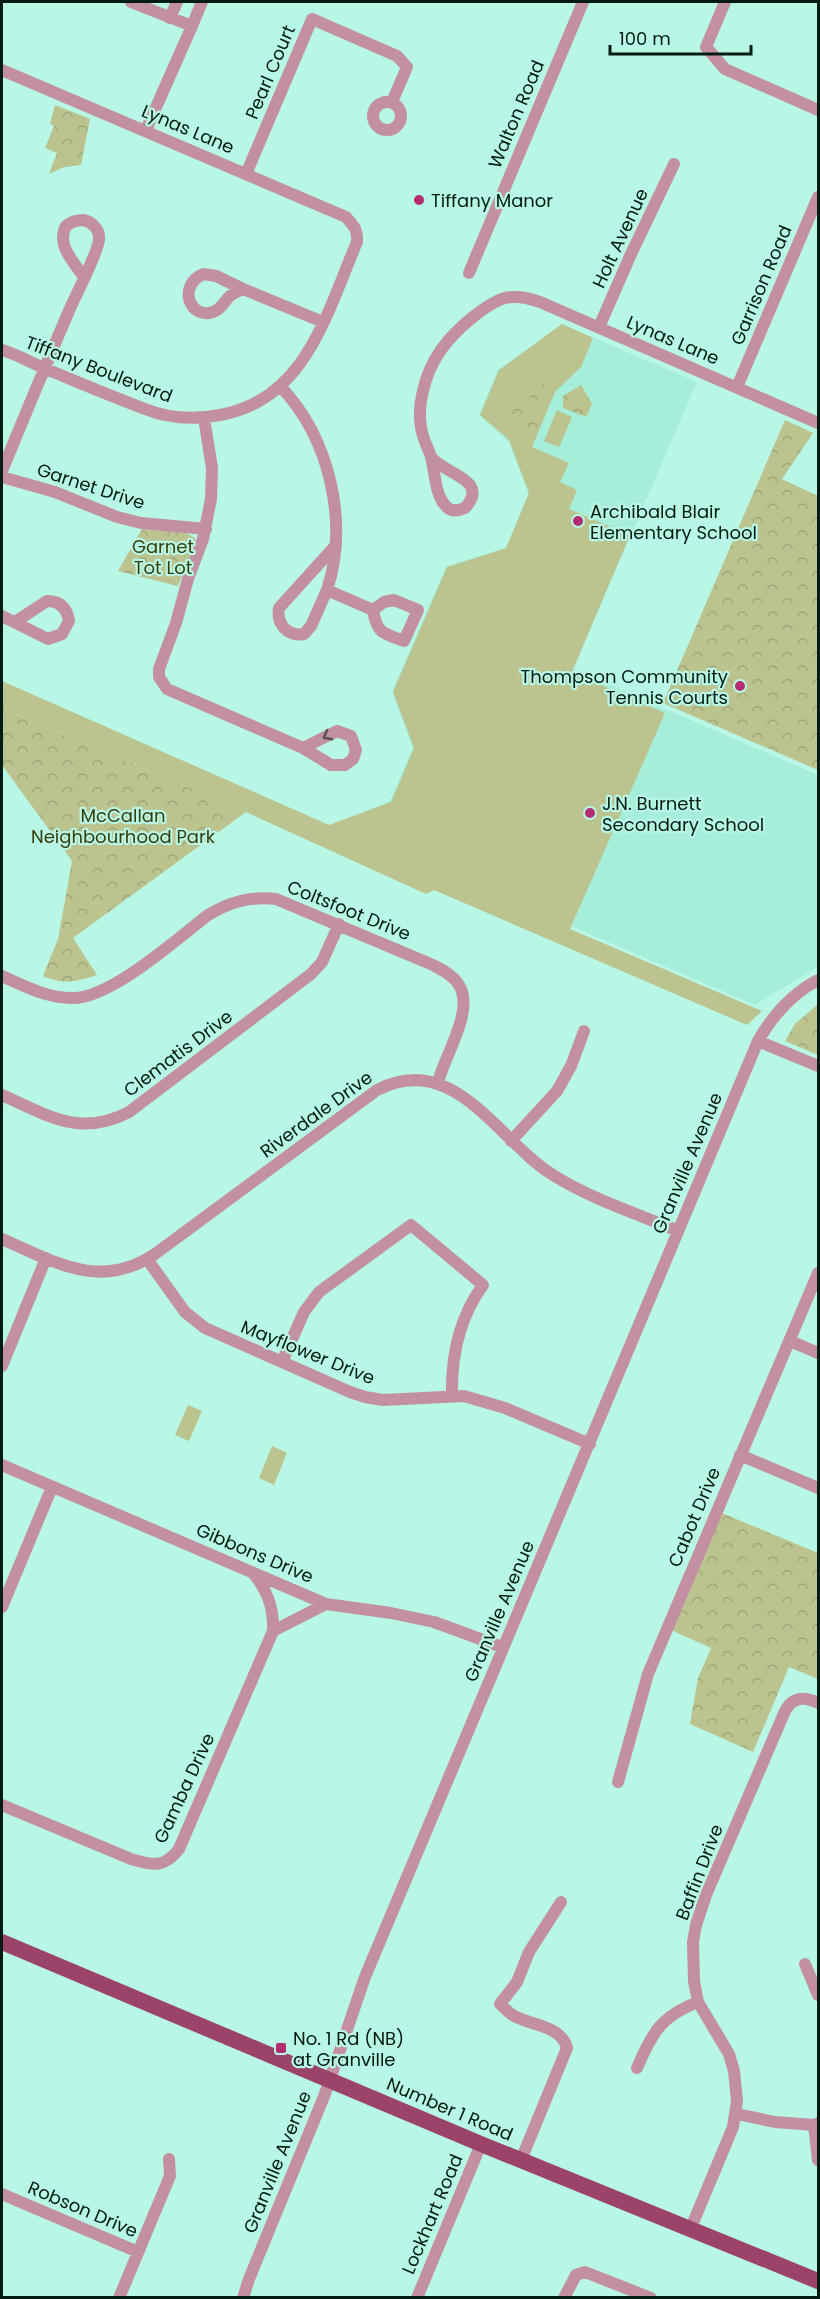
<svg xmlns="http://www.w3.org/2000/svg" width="820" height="2299" viewBox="0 0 820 2299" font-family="Poppins,sans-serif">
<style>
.built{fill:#a6eed9}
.grass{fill:#bbc38e}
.park{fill:url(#park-crowns)}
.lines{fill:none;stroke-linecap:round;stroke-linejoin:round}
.minor{stroke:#c390a3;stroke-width:12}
.major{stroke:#9c436a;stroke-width:16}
.oneway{stroke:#595055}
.poi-dot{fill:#b32d70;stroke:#b8f7e5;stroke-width:2}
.labels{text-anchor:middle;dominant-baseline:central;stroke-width:4.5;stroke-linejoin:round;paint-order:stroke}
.street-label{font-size:18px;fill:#031b15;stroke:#b8f7e5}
.poi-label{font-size:18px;fill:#031b15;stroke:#b8f7e5;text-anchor:start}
.park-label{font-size:18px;fill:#383d09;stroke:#b8f7e5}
</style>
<defs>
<pattern id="park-crowns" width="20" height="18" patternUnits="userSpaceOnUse" patternTransform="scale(1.5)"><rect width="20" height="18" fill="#bbc38e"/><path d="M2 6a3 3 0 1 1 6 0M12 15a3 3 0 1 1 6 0" fill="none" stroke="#9fa77a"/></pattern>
</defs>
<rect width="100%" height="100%" fill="#b8f7e5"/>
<path class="built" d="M562,324L697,382L573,669L818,775V967L755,1005L333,824L390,801L413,748L392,692L446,567L506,548L529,494L508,441L479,415L498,370Z"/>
<path class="grass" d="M562,324L593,338L581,367L555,392L532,447L569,463L560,482L577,490L569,509L630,535L572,672L665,713L570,929L762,1011L747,1025L434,890L426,894L246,812L2,708V681L329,825L391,802L414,748L393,692L447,567L506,548L529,493L509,440L480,415L499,370Z
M557,410L572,417L559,447L544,441Z
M188,1405L202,1411L189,1441L175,1435Z
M272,1446L287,1453L274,1485L259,1478Z"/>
<path class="park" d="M55,105L90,119L81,165L64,167L49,174L57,153L45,148L54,126L50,124Z
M536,380L551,386L536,431L509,419L518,400L527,404Z
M581,385L592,404L586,417L563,408V396Z
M785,420L813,433L782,479L818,496V770L663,703Z
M142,529L186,533L195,538L196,543L178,586L118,571Z
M2,708L246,812L73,938L97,975C75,982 65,985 43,976L58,939L72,861L2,765Z
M818,1004V1055L785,1041L795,1024Z
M722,1513L818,1553V1679L789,1667L753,1752L690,1724L698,1678L711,1648L671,1630Z"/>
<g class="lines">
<path class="minor" d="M131,2L192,26L146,130
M725,2L706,47L725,69L818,110
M170,18L177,2
M192,26L202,2
M2,70L346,217C354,226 358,230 357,242C327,312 306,400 220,415C194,420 170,419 145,409C111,396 77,382 44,368C30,362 16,354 2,350
M373 116a14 14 0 1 1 28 0a14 14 0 1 1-28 0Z
M246,174L312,19L397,56L407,67L392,102
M469,273L583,2
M204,274L216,276L243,289C239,291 234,292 230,296C224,301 222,309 213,312C189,320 177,284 204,274Z
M243,289L323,322
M599,327L631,254L674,164
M281,387C330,439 349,523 327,590L373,610
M737,387L818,197
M204,418L212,468L211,499L203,539L188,579L176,623L159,669V677L167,689L303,748L331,765H345L353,759L356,750L351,736L337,731L303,748
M431,457C443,474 491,479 465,508C458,511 450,512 445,505C435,494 435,472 431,457C428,447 422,438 421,427C419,415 420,402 423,391C430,359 448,337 473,317C497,298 510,291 540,302L818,423
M2,471C25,415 48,359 72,304C79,289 97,254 99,240C100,230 93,222 83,220C77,220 71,222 66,226C56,245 73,261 84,277
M2,477L55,492L117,517L141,523L206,529
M327,590L311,626L304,634C288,637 276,624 279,608L336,545
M394,600L418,610L404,641C383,633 377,634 373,610L384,602Z
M2,616L48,639L62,634L69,621C67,608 60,601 47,601L15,622
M2,976C24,986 47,998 72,998C110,999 177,939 208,915C230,902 250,896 276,899L433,965C442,970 453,975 459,985C475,1011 444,1056 438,1083
M758,1041L818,1066
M2,1095C47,1115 80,1138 129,1112L311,974L322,962L339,924
M511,1141L557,1091L571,1066L584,1031
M2,1239C55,1262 100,1291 155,1254L377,1090C454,1050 497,1140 553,1175C591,1199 636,1213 678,1231
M147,1259L185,1312L205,1328L350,1392L365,1397L383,1400L464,1396L505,1408L590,1444
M790,1341L818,1353
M282,1362L304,1312L319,1292L411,1225L483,1285C459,1318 451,1355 452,1396
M2,1366L46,1258
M740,1455L818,1488
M2,1465L326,1604L391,1613L434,1622L502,1647
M252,1572C267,1589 274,1607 273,1631
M2,1607L52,1487
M618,1782L648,1674L818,1273
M2,1805L131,1859C152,1865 164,1869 179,1849L273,1631L326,1604
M805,1964L818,1995
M637,2068C652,2033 661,2016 698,2002
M737,2114L775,2122L814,2125L818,2123
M814,2125L818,2160
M521,2160L567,2048C561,2024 528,2026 511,2014C507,2011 504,2007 500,2004L517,1982L529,1952L561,1902
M2,2194L138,2252
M690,2230L733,2127L737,2101L734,2071L729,2054L698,2002L694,1981L693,1942L696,1925L706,1895L785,1711C793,1697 804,1696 818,1703
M119,2298L170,2176L169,2159
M243,2298L249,2279L325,2094L365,1977L758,1041C773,1015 791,994 818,980
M417,2298L481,2144
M564,2298L576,2275L585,2272L651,2298"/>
<path class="major" d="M2,1942L481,2144L818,2281"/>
</g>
<defs><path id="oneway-chevron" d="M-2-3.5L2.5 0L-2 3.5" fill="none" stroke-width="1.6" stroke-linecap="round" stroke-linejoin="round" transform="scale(1.5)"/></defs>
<use class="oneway" href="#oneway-chevron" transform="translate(327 736) rotate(152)"/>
<g class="poi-dot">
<circle cx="419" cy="200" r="6"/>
<circle cx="578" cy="521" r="6"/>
<circle cx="740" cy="686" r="6"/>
<circle cx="590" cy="813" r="6"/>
<rect x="275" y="2042" width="12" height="12" rx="3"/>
</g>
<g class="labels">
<g class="street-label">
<text transform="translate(270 72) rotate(-67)">Pearl Court</text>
<text transform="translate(516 114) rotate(-67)">Walton Road</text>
<text transform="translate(188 129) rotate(23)">Lynas Lane</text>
<text transform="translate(620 238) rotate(-65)">Holt Avenue</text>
<text transform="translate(761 285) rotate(-67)">Garrison Road</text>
<text transform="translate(673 340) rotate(23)">Lynas Lane</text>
<text transform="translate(99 369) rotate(21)">Tiffany Boulevard</text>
<text transform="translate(91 486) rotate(18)">Garnet Drive</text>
<text transform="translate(349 910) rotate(22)">Coltsfoot Drive</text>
<text transform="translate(178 1053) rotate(-37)">Clematis Drive</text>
<text transform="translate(316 1114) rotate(-36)">Riverdale Drive</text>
<text transform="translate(687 1163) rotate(-67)">Granville Avenue</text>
<text transform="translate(308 1352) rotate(22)">Mayflower Drive</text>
<text transform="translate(694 1517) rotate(-67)">Cabot Drive</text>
<text transform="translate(255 1553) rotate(23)">Gibbons Drive</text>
<text transform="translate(499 1611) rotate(-67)">Granville Avenue</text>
<text transform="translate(184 1788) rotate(-65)">Gamba Drive</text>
<text transform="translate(699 1872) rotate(-69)">Baffin Drive</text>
<text transform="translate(450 2109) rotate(23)">Number 1 Road</text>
<text transform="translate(277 2162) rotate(-68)">Granville Avenue</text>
<text transform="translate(83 2209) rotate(23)">Robson Drive</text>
<text transform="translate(432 2214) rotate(-67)">Lockhart Road</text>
</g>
<g class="poi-label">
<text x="431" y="200">Tiffany Manor</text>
<text x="590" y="511">Archibald Blair<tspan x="590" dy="21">Elementary School</tspan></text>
<text x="728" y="676" text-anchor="end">Thompson Community<tspan x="728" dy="21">Tennis Courts</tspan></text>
<text x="602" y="803">J.N. Burnett<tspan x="602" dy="21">Secondary School</tspan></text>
<text x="293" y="2038">No. 1 Rd (NB)<tspan x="293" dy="21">at Granville</tspan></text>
</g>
<g class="park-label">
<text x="163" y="546">Garnet<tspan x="163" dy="21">Tot Lot</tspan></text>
<text x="123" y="815">McCallan<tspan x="123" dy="21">Neighbourhood Park</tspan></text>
</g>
</g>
<rect width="820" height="2299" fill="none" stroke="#031b15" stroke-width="6"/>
<path d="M610 45v9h141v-9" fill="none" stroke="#031b15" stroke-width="3"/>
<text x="619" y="45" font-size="18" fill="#031b15" stroke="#b8f7e5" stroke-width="4.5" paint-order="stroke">100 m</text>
</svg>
